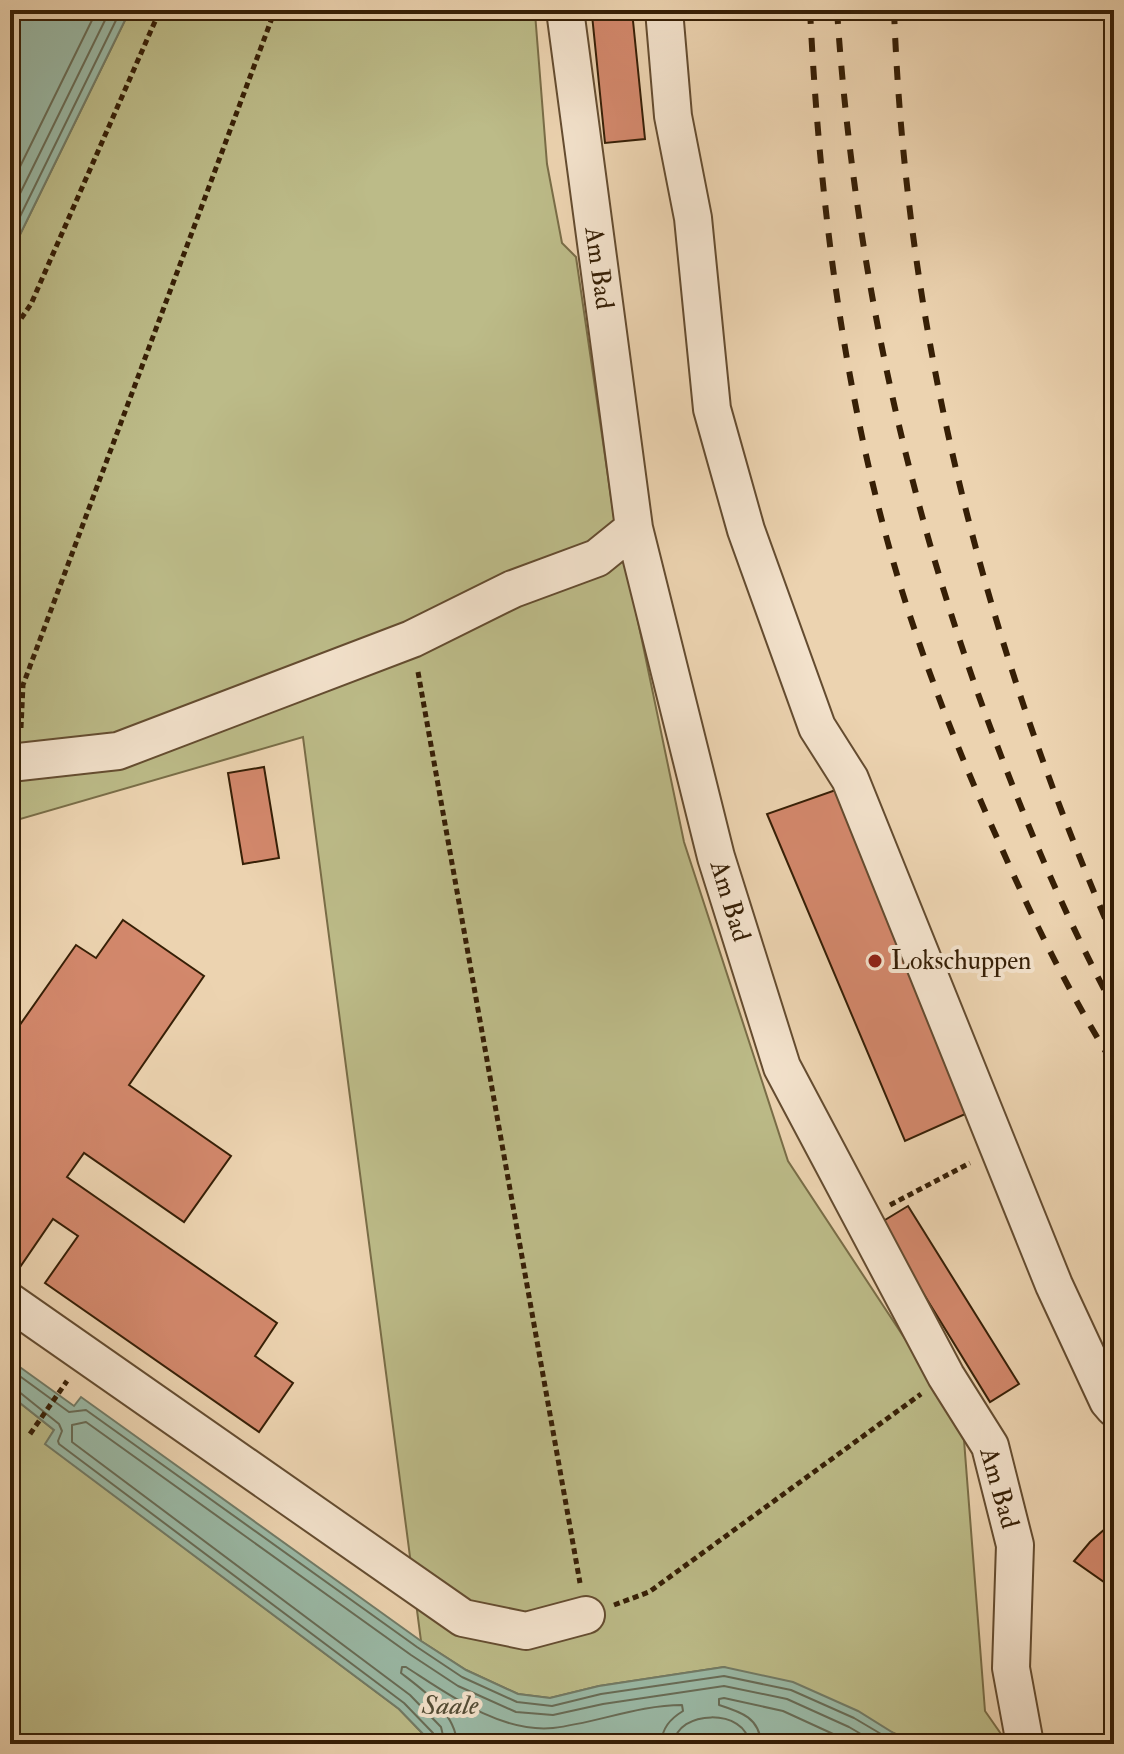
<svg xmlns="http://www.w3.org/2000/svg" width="1124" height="1754" viewBox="0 0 1124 1754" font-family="'IM FELL Double Pica',serif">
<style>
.green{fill:#bcbb88;stroke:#796d47;stroke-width:2}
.water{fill:#9ab9a6;stroke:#727b66;stroke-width:2}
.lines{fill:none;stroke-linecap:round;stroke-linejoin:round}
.shore{stroke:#686c56;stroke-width:2}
.building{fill:#d3886c;stroke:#361f06;stroke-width:2}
.minor-casing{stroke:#644c30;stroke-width:40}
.path{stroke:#361f06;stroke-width:5;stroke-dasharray:6 4;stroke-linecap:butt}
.minor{stroke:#f3e2cc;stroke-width:36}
.rail{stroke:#361f06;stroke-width:6;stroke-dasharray:14 14;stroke-linecap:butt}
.poi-dot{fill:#8f2418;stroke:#f3e2cc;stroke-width:3}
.labels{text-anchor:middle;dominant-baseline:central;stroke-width:8;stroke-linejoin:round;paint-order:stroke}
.street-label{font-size:26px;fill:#361f06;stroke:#f3e2cc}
.poi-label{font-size:26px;fill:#361f06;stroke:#f3e2cc;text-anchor:start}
.water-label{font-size:28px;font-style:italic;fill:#544d36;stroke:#f3e2cc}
</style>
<rect width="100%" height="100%" fill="#ecd3b0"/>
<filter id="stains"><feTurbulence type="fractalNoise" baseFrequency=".0025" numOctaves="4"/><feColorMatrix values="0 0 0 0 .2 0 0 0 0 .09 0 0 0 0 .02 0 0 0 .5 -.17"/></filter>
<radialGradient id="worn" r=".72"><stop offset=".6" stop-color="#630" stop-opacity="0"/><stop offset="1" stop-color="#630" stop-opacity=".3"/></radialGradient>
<path class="green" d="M130,10H518L519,13H535L547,164L562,243L576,257L618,545L630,583L684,842L788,1161L963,1427L985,1711L1008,1744H911L901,1736L724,1667L599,1686L550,1698L518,1694L466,1670L421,1641L303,737L10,822V255Z
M10,1395L54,1430L46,1444L399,1709L427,1738L428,1744H10Z"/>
<path class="water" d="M10,10H130L10,255Z
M10,1360L74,1406L81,1397L421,1641L466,1670L518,1694L550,1698L599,1686L724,1667L793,1682L858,1711L911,1744H743L713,1735L677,1744H428L427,1738L399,1709L45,1444L54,1430L10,1395Z"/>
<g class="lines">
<path class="shore" d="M10,187L97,10
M10,214L110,10
M10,237L121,10
M10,1369L69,1412L86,1410L417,1647L462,1677L517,1702L552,1706L601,1694L724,1676L791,1690L854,1718L898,1744
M10,1389L18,1391L59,1424L62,1431L58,1441L59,1444L404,1703L433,1733L435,1744
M445,1744L441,1727L410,1695L72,1442V1425L86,1422L411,1655L458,1686L516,1712L553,1715L603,1704L724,1686L787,1699L849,1727L878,1744
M457,1744C456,1713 423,1690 401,1673L402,1667H406C448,1694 500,1733 553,1728C596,1723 639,1705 682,1705L683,1711C670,1719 662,1728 661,1744
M674,1744C676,1709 747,1708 749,1744
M761,1744C760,1718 741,1712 719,1705V1699L724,1698L783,1711L855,1744"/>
</g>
<path class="building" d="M632,11L645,139L605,143L592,15Z
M264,767L279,858L243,864L228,773Z
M850,785L981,1107L905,1141L767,814Z
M123,920L204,976L129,1085L231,1156L184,1222L84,1153L67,1177L277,1323L255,1356L293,1383L259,1432L45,1283L78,1236L53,1219L16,1273L10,1268V1039L76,945L96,958Z
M908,1206L1019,1384L990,1402L880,1223Z
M1114,1521V1589L1074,1561L1090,1542Z"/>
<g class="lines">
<g class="minor-casing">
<path id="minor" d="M565,10L634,528L716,857L782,1067L946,1376L990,1446L1015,1545L1011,1668L1025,1744
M664,10L673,116L693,218L712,409L746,530L817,727L850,779L1054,1285L1108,1401L1114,1408
M10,763L118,751L412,639L513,589L597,558L634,528
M10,1302L463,1618L526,1631L586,1615"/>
</g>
<path class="path" d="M10,335L31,304L160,10
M418,672L580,1583
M21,728L23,685L275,10
M890,1205L970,1163
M30,1434L67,1381
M614,1605L649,1592L921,1394"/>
<use href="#minor" class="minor"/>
<path class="rail" d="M810,10C820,211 846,418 908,610C934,689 964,765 998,840C1032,918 1069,993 1114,1065
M837,10C854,265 908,514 1000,753C1033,840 1070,926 1114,1008
M894,10C906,336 984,641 1114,939"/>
</g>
<circle class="poi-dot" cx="875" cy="961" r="8"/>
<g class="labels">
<g class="street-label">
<text transform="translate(599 268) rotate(82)">Am Bad</text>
<text transform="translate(730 901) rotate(73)">Am Bad</text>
<text transform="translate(999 1488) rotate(74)">Am Bad</text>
</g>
<g class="poi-label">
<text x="891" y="961">Lokschuppen</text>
</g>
<g class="water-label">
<text x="450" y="1705">Saale</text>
</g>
</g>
<rect width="1124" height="1754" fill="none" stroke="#ecd3b0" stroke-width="40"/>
<rect x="12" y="12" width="1100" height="1730" fill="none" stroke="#361f06" stroke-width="4"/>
<rect x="20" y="20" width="1084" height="1714" fill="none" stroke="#361f06" stroke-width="2"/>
<rect width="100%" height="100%" filter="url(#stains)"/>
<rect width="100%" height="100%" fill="url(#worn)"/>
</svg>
